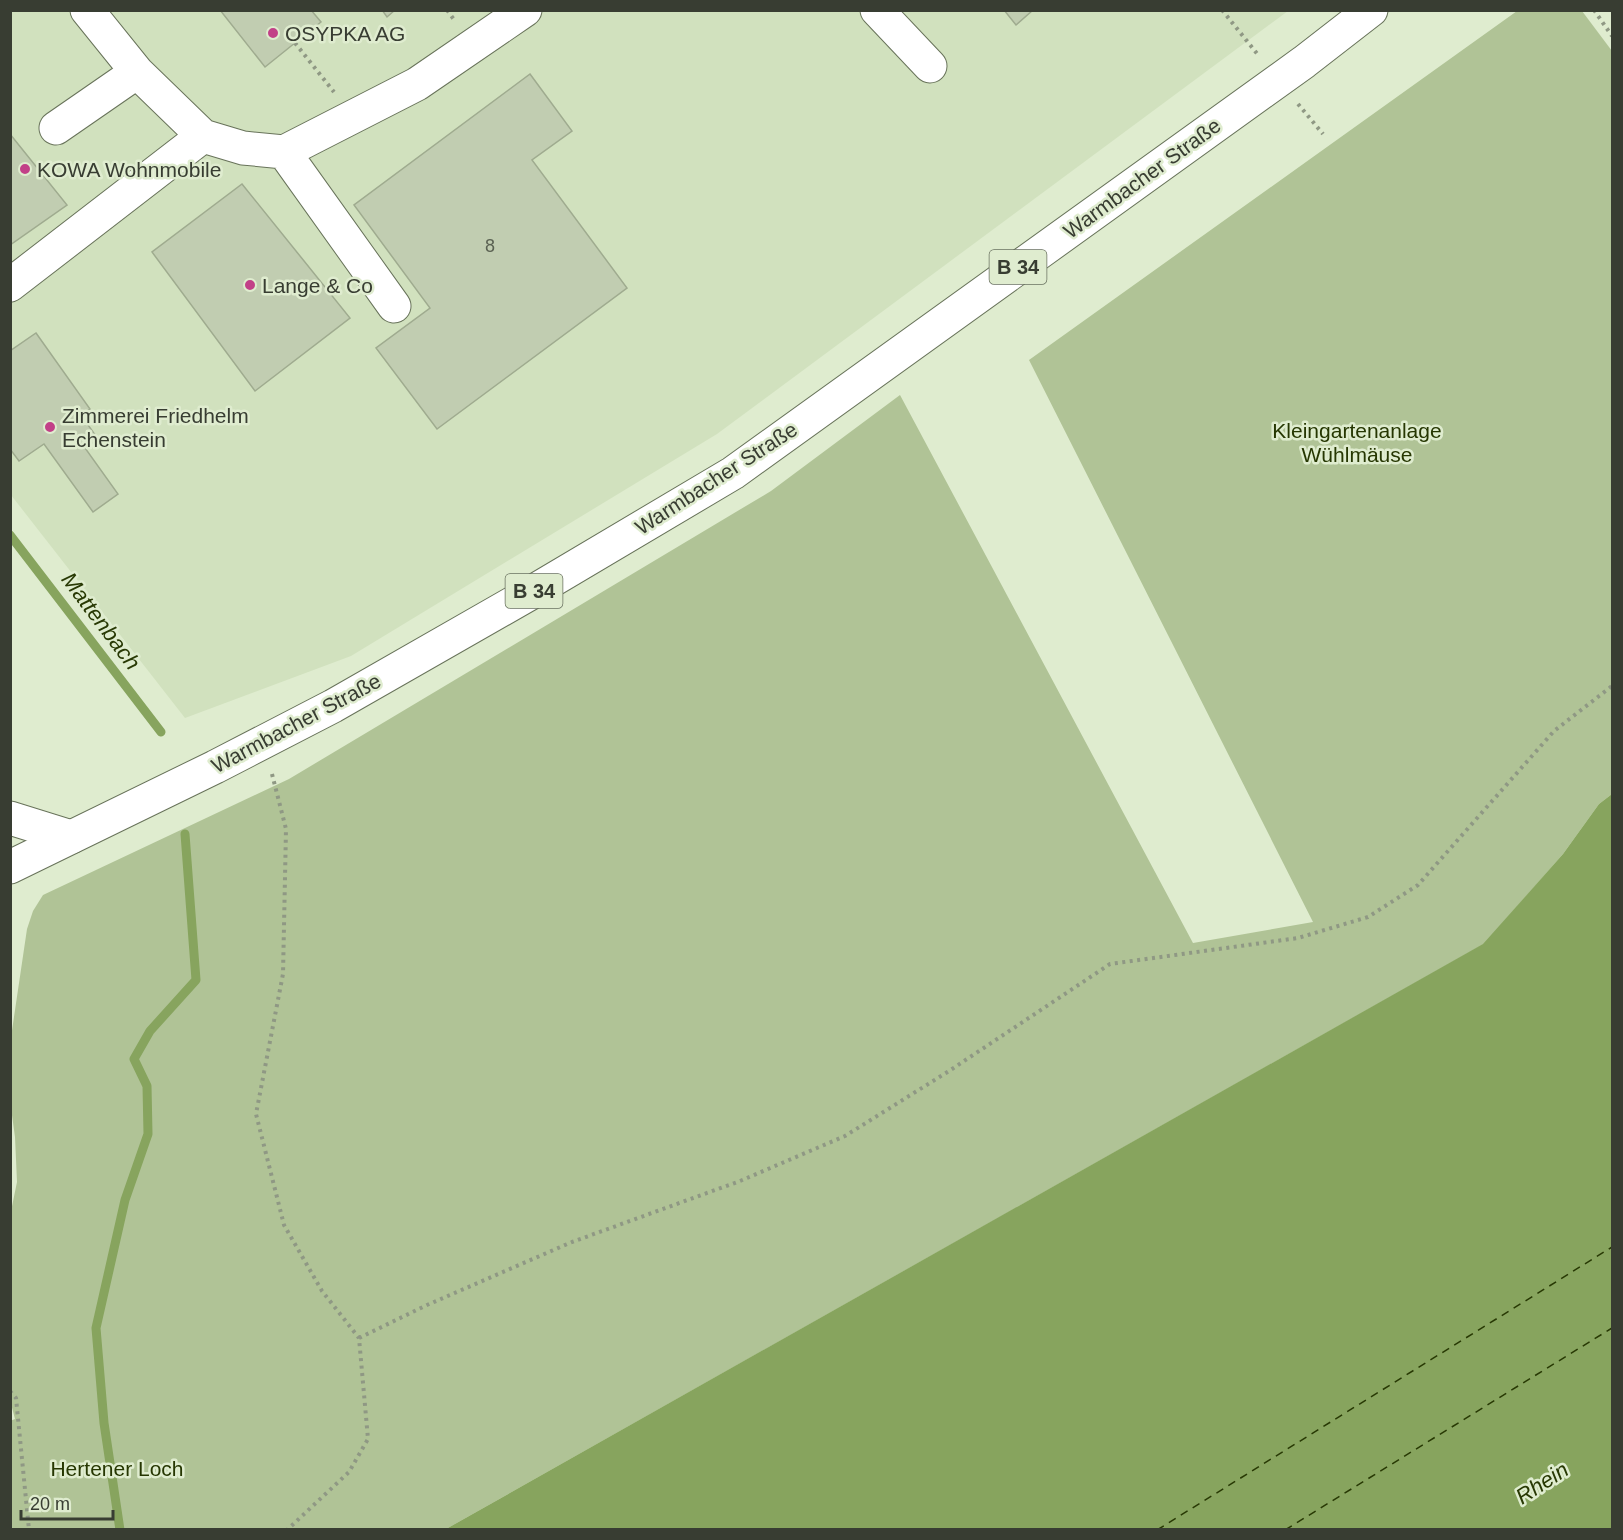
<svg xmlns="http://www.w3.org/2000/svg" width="1623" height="1540" viewBox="0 0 1623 1540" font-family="Helvetica,sans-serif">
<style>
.built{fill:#d1e1be}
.green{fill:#b0c396}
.water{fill:#87a45e}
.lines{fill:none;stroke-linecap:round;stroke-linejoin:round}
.stream{stroke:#87a45e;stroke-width:9}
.ferry{stroke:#283904;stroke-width:1.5;stroke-dasharray:8 6;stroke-linecap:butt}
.building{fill:#c1cdb1;stroke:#9fab8f;stroke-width:1.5}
.minor-casing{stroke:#68735a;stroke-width:35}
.major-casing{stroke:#68735a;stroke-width:35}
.path{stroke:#8f9884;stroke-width:4;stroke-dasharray:3 4.5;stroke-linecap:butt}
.minor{stroke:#fff;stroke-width:33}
.major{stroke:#fff;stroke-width:33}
.poi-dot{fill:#c24088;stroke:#dfeccf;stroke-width:2}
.labels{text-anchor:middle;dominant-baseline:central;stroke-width:5;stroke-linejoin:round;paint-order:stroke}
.number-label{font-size:18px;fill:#5a6152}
.shield{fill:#dfeccf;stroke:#6a7261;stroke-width:1.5}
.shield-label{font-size:20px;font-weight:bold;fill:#383d32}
.poi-label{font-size:21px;fill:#383d32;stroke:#dfeccf;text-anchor:start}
.street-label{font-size:21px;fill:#383d32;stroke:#dfeccf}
.park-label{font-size:21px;fill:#263702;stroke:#dfeccf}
.water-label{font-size:22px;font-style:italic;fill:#283904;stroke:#dfeccf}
</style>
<rect width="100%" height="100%" fill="#dfeccf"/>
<path class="built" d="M11,11H1288L717,434L351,656L185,718L11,495Z"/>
<path class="green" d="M1517,11H1582L1612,51V794L1599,804L1563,854L1484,944L446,1529L11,1530L10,1421L15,1419L10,1400V1216L17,1182L15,1137L11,1108L10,1044L27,929L33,911L43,895L289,779L771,491L900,395L1193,943L1313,922L1029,360Z"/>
<path class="water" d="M1612,794V1529H446L1483,944L1563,854L1599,804Z"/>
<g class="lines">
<path class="stream" d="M10,535L161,732
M120,1530L104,1423L96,1328L125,1200L148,1134L147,1086L134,1059L150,1031L196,980L185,834"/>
<path class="ferry" d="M1157,1530L1612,1247
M1285,1530L1612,1328"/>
</g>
<path class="building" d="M220,10H311L321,22L265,67Z
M382,10H395L387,17Z
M1004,10H1033L1016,25Z
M530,74L572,131L532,160L627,288L437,429L376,348L430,308L354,205Z
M10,134L67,205L10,245Z
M242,184L350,318L255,391L152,252Z
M36,333L90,409L81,415L98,439L85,448L118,494L93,512L44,444L19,461L10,449V351Z"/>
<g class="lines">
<g class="minor-casing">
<path id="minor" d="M87,10L137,72L203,136L243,148L284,152L417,84L525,10
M877,10L930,66
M56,128L137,72
M284,152L394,306
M10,285L203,136
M10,818L71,837"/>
</g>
<g class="major-casing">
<path id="major" d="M10,867L215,767L333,706L529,594L733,473L1304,62L1371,10"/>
</g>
<path class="path" d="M447,10L455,21
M1222,10L1259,56
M1594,10L1612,36
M295,43L334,92
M1298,104L1323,134
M272,774L286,829L283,974L256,1114L284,1225L322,1291L359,1338L368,1439L349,1472L287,1530
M359,1338L427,1305L572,1242L740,1181L845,1136L949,1071L1110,964L1298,938L1368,917L1418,885L1554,731L1612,686
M10,1391L16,1398L29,1530"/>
<use href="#minor" class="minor"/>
<use href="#major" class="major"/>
</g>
<g class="poi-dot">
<circle cx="273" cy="33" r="6"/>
<circle cx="25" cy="169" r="6"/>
<circle cx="250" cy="285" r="6"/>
<circle cx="50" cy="427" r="6"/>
</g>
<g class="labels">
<g class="number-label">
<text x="490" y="246">8</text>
</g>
<g class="shield">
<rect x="989.5" y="250" width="57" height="34" rx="4.5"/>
<rect x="505.5" y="574" width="57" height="34" rx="4.5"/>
</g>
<g class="shield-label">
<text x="1018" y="267">B 34</text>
<text x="534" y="591">B 34</text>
</g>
<g class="poi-label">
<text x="285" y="33">OSYPKA AG</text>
<text x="37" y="169">KOWA Wohnmobile</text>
<text x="262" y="285">Lange &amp; Co</text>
<text x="62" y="415">Zimmerei Friedhelm<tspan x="62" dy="24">Echenstein</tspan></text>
</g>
<g class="street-label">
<text transform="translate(1142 178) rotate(-36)">Warmbacher Straße</text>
<text transform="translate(716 478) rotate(-33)">Warmbacher Straße</text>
<text transform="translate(296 723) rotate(-28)">Warmbacher Straße</text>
</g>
<g class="park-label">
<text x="1357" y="430">Kleingartenanlage<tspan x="1357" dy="24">Wühlmäuse</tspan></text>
<text x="117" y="1468">Hertener Loch</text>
</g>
<g class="water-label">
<text transform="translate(101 621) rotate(53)">Mattenbach</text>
<text transform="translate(1542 1483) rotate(-33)">Rhein</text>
</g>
</g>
<rect width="1623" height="1540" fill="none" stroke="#383d32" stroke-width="24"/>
<path d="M21 1510v9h92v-9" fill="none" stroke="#383d32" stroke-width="3"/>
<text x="30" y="1510" font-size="18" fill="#383d32" stroke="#dfeccf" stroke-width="4.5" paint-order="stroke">20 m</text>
</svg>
